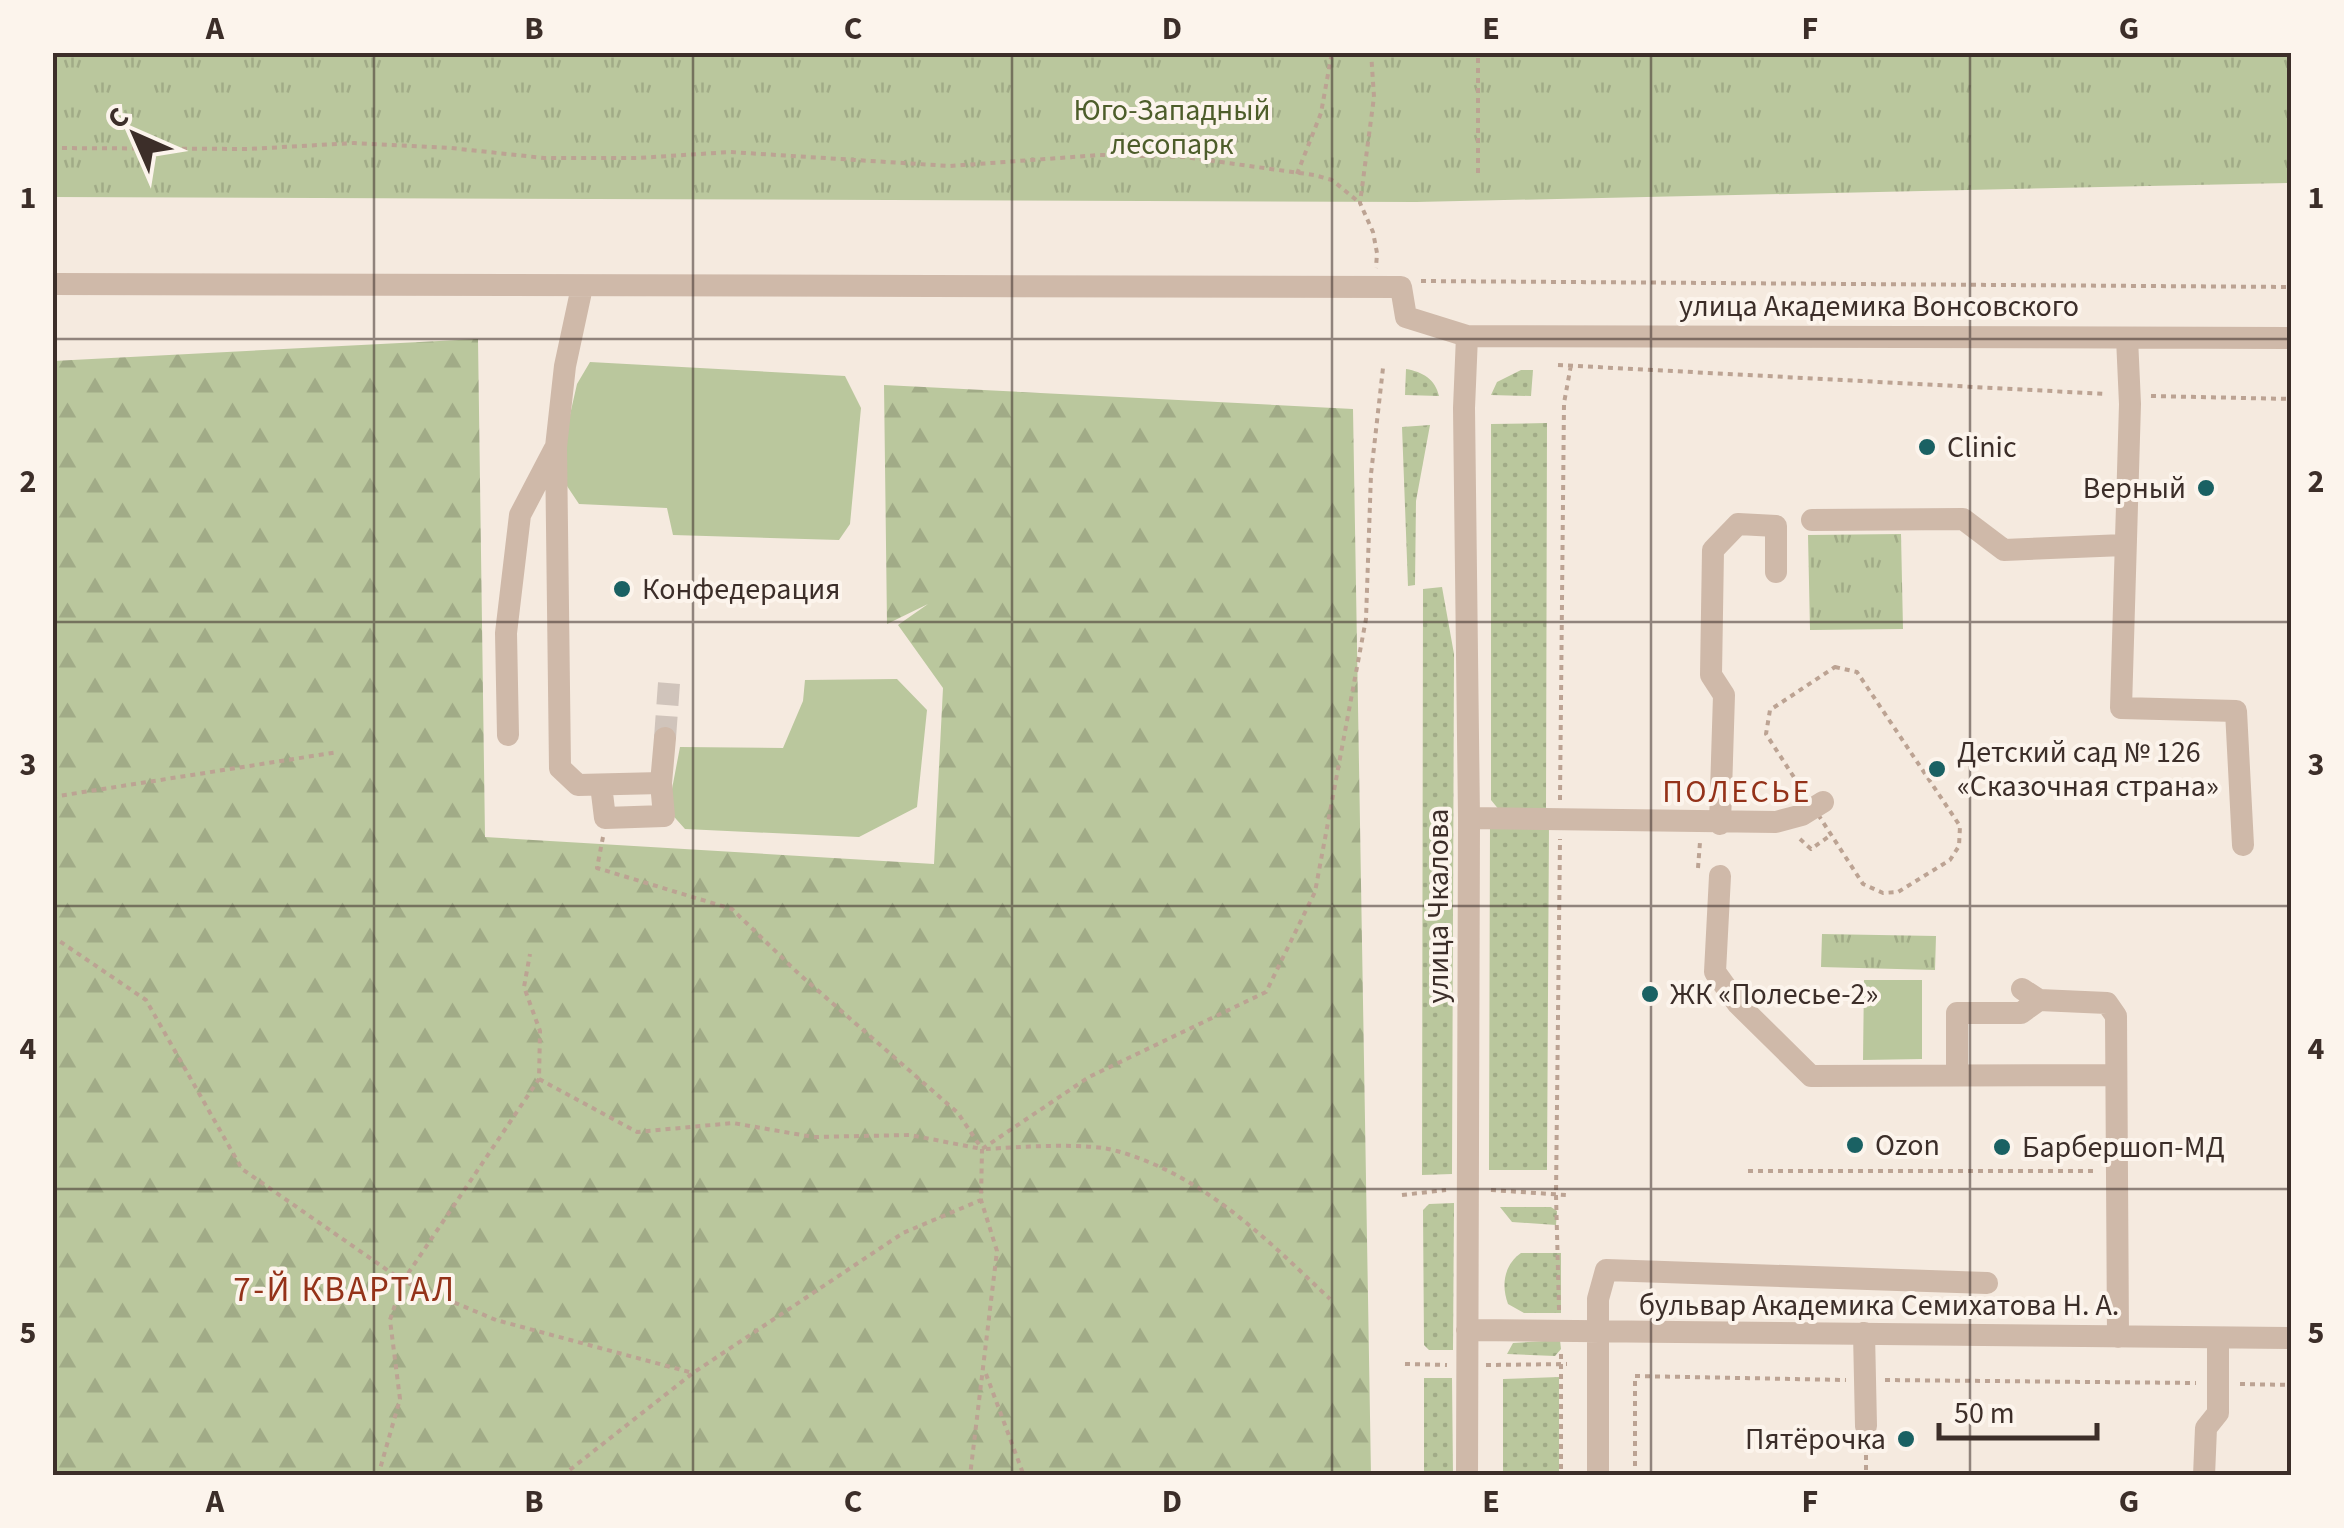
<svg xmlns="http://www.w3.org/2000/svg" width="2344" height="1528" viewBox="0 0 2344 1528" font-family="'Source Sans 3',sans-serif">
<style>
.grass{fill:url(#grass-dots)}
.forest{fill:url(#forest-firs)}
.park{fill:url(#park-tufts)}
.pitch{fill:#bac79d}
.lines{fill:none;stroke-linecap:round;stroke-linejoin:round}
.minor-tunnel{stroke:#d0c4bb;stroke-width:22;stroke-dasharray:22 11;stroke-linecap:butt}
.path{stroke:#bca393;stroke-width:4;stroke-dasharray:5 5;stroke-linecap:butt}
.minor{stroke:#cfb9a9;stroke-width:22}
.grid{fill:none;stroke:#3c2e29;stroke-width:2.5;stroke-opacity:0.55}
.poi-dot{fill:#1a6163;stroke:#fcf4ec;stroke-width:4}
.labels{text-anchor:middle;dominant-baseline:central;stroke-width:8;stroke-linejoin:round;paint-order:stroke}
.park-label{font-size:30px;fill:#4d5d2a;stroke:#fcf4ec}
.street-label{font-size:30px;fill:#3c2e29;stroke:#fcf4ec}
.poi-label{font-size:30px;fill:#3c2e29;stroke:#fcf4ec;text-anchor:start}
.neighbourhood-label{font-size:32px;letter-spacing:2.5px;fill:#943219;stroke:#fcf4ec}
.quarter-label{font-size:35px;letter-spacing:2.5px;fill:#943219;stroke:#fcf4ec}
.neatline{fill:none;stroke:#3c2e29;stroke-width:4}
.grid-label{font-size:32px;text-anchor:middle;font-weight:bold;fill:#3c2e29}
</style>
<defs>
<pattern id="grass-dots" width="8" height="8" patternUnits="userSpaceOnUse" patternTransform="scale(2.5)"><rect width="8" height="8" fill="#bac79d"/><path d="M2 2h.1M6 6h.1" fill="none" stroke="#a1ab87" stroke-width="1.8" stroke-linecap="round"/></pattern>
<pattern id="forest-firs" width="22" height="20" patternUnits="userSpaceOnUse" patternTransform="scale(2.5)"><rect width="22" height="20" fill="#bac79d"/><path d="M5 1l3.5 6h-7zM16 11l3.5 6h-7z" fill="#a1ab87"/></pattern>
<pattern id="park-tufts" width="24" height="20" patternUnits="userSpaceOnUse" patternTransform="scale(2.5)"><rect width="24" height="20" fill="#bac79d"/><path d="M3 7l-1-3M5 7V3M7 7l1-3M15 17l-1-3M17 17v-4M19 17l1-3" fill="none" stroke="#a1ab87"/></pattern>
</defs>
<rect width="100%" height="100%" fill="#f5eadf"/>
<path class="grass" d="M1406,369C1423,372 1435,379 1439,396L1405,395Z
M1521,370H1533L1531,396L1491,395L1497,382Z
M1547,423L1546,811H1500L1491,800V424Z
M1430,425L1416,501L1415,585L1408,586L1402,427Z
M1442,587L1454,654L1452,1174L1422,1175L1423,589Z
M1490,822H1549L1547,1170H1489Z
M1454,1203L1453,1350H1429L1424,1345L1423,1210L1429,1204Z
M1500,1207H1551L1557,1211L1556,1225L1512,1222Z
M1521,1253H1561V1313H1524L1508,1304C1501,1285 1504,1265 1521,1253Z
M1560,1340L1561,1349L1555,1356L1507,1354L1513,1343Z
M1559,1377V1475H1503V1379Z
M1424,1378H1452L1453,1475H1424Z"/>
<path class="forest" d="M478,339L485,837L934,864L943,688L898,625L928,604L887,624L884,385L1353,409L1371,1475H53V361Z"/>
<path class="park" d="M53,52L2291,53V183L1416,202L53,197Z
M1901,534L1903,629L1810,630L1808,535Z
M1822,934L1936,936L1935,970L1821,967Z"/>
<path class="pitch" d="M590,362L845,376L861,408L850,524L839,540L673,535L667,508L579,504L565,483L567,428L577,384Z
M897,679L927,710L917,807L859,837L685,829L668,810L680,747L783,748L803,701L805,680Z
M1864,980H1922V1059L1863,1060Z"/>
<g class="lines">
<path class="minor-tunnel" d="M665,738L669,683"/>
<path class="path" d="M1371,52L1374,97L1360,203L1373,232L1377,253L1376,268
M52,148L249,149L354,143L451,148L544,158H638L730,152L950,166L1100,155L1185,157L1314,175L1332,180L1360,203
M1478,173V52
M1297,174L1321,113L1332,52
M1421,281L2292,287
M1558,365L2107,394
M2151,396L2292,399
M1835,667L1857,672L1960,826L1959,846L1950,860L1898,892L1883,893L1863,884L1766,734L1770,710Z
M52,797L338,752
M1560,800L1564,403L1571,365
M603,837L597,868L732,909L799,974L958,1113L982,1149L981,1200L997,1251L970,1476
M1800,839L1811,849L1831,835
M1698,868L1700,842
M52,936L146,1000L242,1169L403,1281L496,1320L693,1373
M539,1079L637,1132L733,1123L813,1137L910,1135L982,1149L1089,1077L1266,992L1315,892L1366,619L1371,474L1383,368
M986,1149C1019,1147 1087,1142 1117,1151C1205,1176 1266,1239 1330,1299
M1748,1171H2098
M1491,1190L1566,1195
M1402,1195L1446,1190
M1559,1310L1556,1195L1560,839
M1561,1354V1476
M1405,1364L1447,1365
M1486,1365L1567,1364
M986,1374L1024,1476
M1885,1380L2196,1383
M2240,1384L2292,1385
M1866,1445V1476
M378,1476L400,1399L390,1320L403,1281L539,1079L540,1031L524,987L530,954
M562,1476L693,1373L903,1233L981,1200
M1635,1476V1376L1846,1380"/>
<path class="minor" d="M52,284L1401,287L1406,317L1467,336L2292,338
M582,287L565,366L556,447L560,768L578,785L661,783L665,738
M2127,338L2130,404L2121,708L2236,711L2243,845
M1812,520L1963,519L2004,550L2124,545
M508,735L506,633L520,515L554,450
M601,785L605,818L664,816L661,783
M1469,818L1776,822L1802,815L1823,802
M1720,824L1724,695L1711,675L1713,550L1738,524L1776,526V572
M1720,876L1715,972L1738,1004L1811,1076L2115,1075
M2022,989L2039,1000L2107,1003L2116,1016L2118,1337
M1957,1073V1013H2021L2039,1000
M1467,1330L2292,1338
M1864,1333L1866,1426
M1467,1476L1469,818L1464,408L1467,336
M1598,1476V1299L1606,1270L1987,1283
M2204,1476L2206,1428L2218,1413V1338"/>
</g>
<path class="grid" d="M374,52V1476M693,52V1476M1012,52V1476M1332,52V1476M1651,52V1476M1970,52V1476M52,339H2292M52,622H2292M52,906H2292M52,1189H2292"/>
<g class="poi-dot">
<circle cx="1927" cy="447" r="10"/>
<circle cx="2206" cy="488" r="10"/>
<circle cx="622" cy="589" r="10"/>
<circle cx="1937" cy="769" r="10"/>
<circle cx="1650" cy="994" r="10"/>
<circle cx="1855" cy="1145" r="10"/>
<circle cx="2002" cy="1147" r="10"/>
<circle cx="1906" cy="1439" r="10"/>
</g>
<g class="labels">
<g class="park-label">
<text x="1172" y="110">Юго-Западный<tspan x="1172" dy="34">лесопарк</tspan></text>
</g>
<g class="street-label">
<text x="1879" y="306">улица Академика Вонсовского</text>
<text transform="translate(1438 906) rotate(-90)">улица Чкалова</text>
<text x="1879" y="1305">бульвар Академика Семихатова Н. А.</text>
</g>
<g class="poi-label">
<text x="1947" y="447">Clinic</text>
<text x="2186" y="488" text-anchor="end">Верный</text>
<text x="642" y="589">Конфедерация</text>
<text x="1957" y="752">Детский сад № 126<tspan x="1957" dy="34">«Сказочная страна»</tspan></text>
<text x="1670" y="994">ЖК «Полесье-2»</text>
<text x="1875" y="1145">Ozon</text>
<text x="2022" y="1147">Барбершоп-МД</text>
<text x="1886" y="1439" text-anchor="end">Пятёрочка</text>
</g>
<g class="neighbourhood-label">
<text x="1737" y="792">ПОЛЕСЬЕ</text>
</g>
<g class="quarter-label">
<text x="345" y="1290">7-Й КВАРТАЛ</text>
</g>
</g>
<rect width="2344" height="1528" fill="none" stroke="#fcf4ec" stroke-width="110"/>
<g transform="translate(135 135) rotate(315)" stroke="#fcf4ec" stroke-width="8" paint-order="stroke">
<path d="M0-8L18 38L0 25L-18 38Z" fill="#3c2e29"/>
<text y="-15" font-size="28" font-weight="bold" text-anchor="middle" fill="#3c2e29">С</text>
</g>
<path d="M1939 1423v15h158v-15" fill="none" stroke="#3c2e29" stroke-width="5"/>
<text x="1954" y="1423" font-size="30" fill="#3c2e29" stroke="#fcf4ec" stroke-width="8" paint-order="stroke">50 m</text>
<rect x="55" y="55" width="2234" height="1418" class="neatline"/>
<g class="grid-label">
<text x="215" y="39">A</text>
<text x="534" y="39">B</text>
<text x="853" y="39">C</text>
<text x="1172" y="39">D</text>
<text x="1491" y="39">E</text>
<text x="1810" y="39">F</text>
<text x="2129" y="39">G</text>
<text x="28" y="208">1</text>
<text x="2316" y="208">1</text>
<text x="28" y="492">2</text>
<text x="2316" y="492">2</text>
<text x="28" y="775">3</text>
<text x="2316" y="775">3</text>
<text x="28" y="1059">4</text>
<text x="2316" y="1059">4</text>
<text x="28" y="1343">5</text>
<text x="2316" y="1343">5</text>
<text x="215" y="1512">A</text>
<text x="534" y="1512">B</text>
<text x="853" y="1512">C</text>
<text x="1172" y="1512">D</text>
<text x="1491" y="1512">E</text>
<text x="1810" y="1512">F</text>
<text x="2129" y="1512">G</text>
</g>
</svg>
